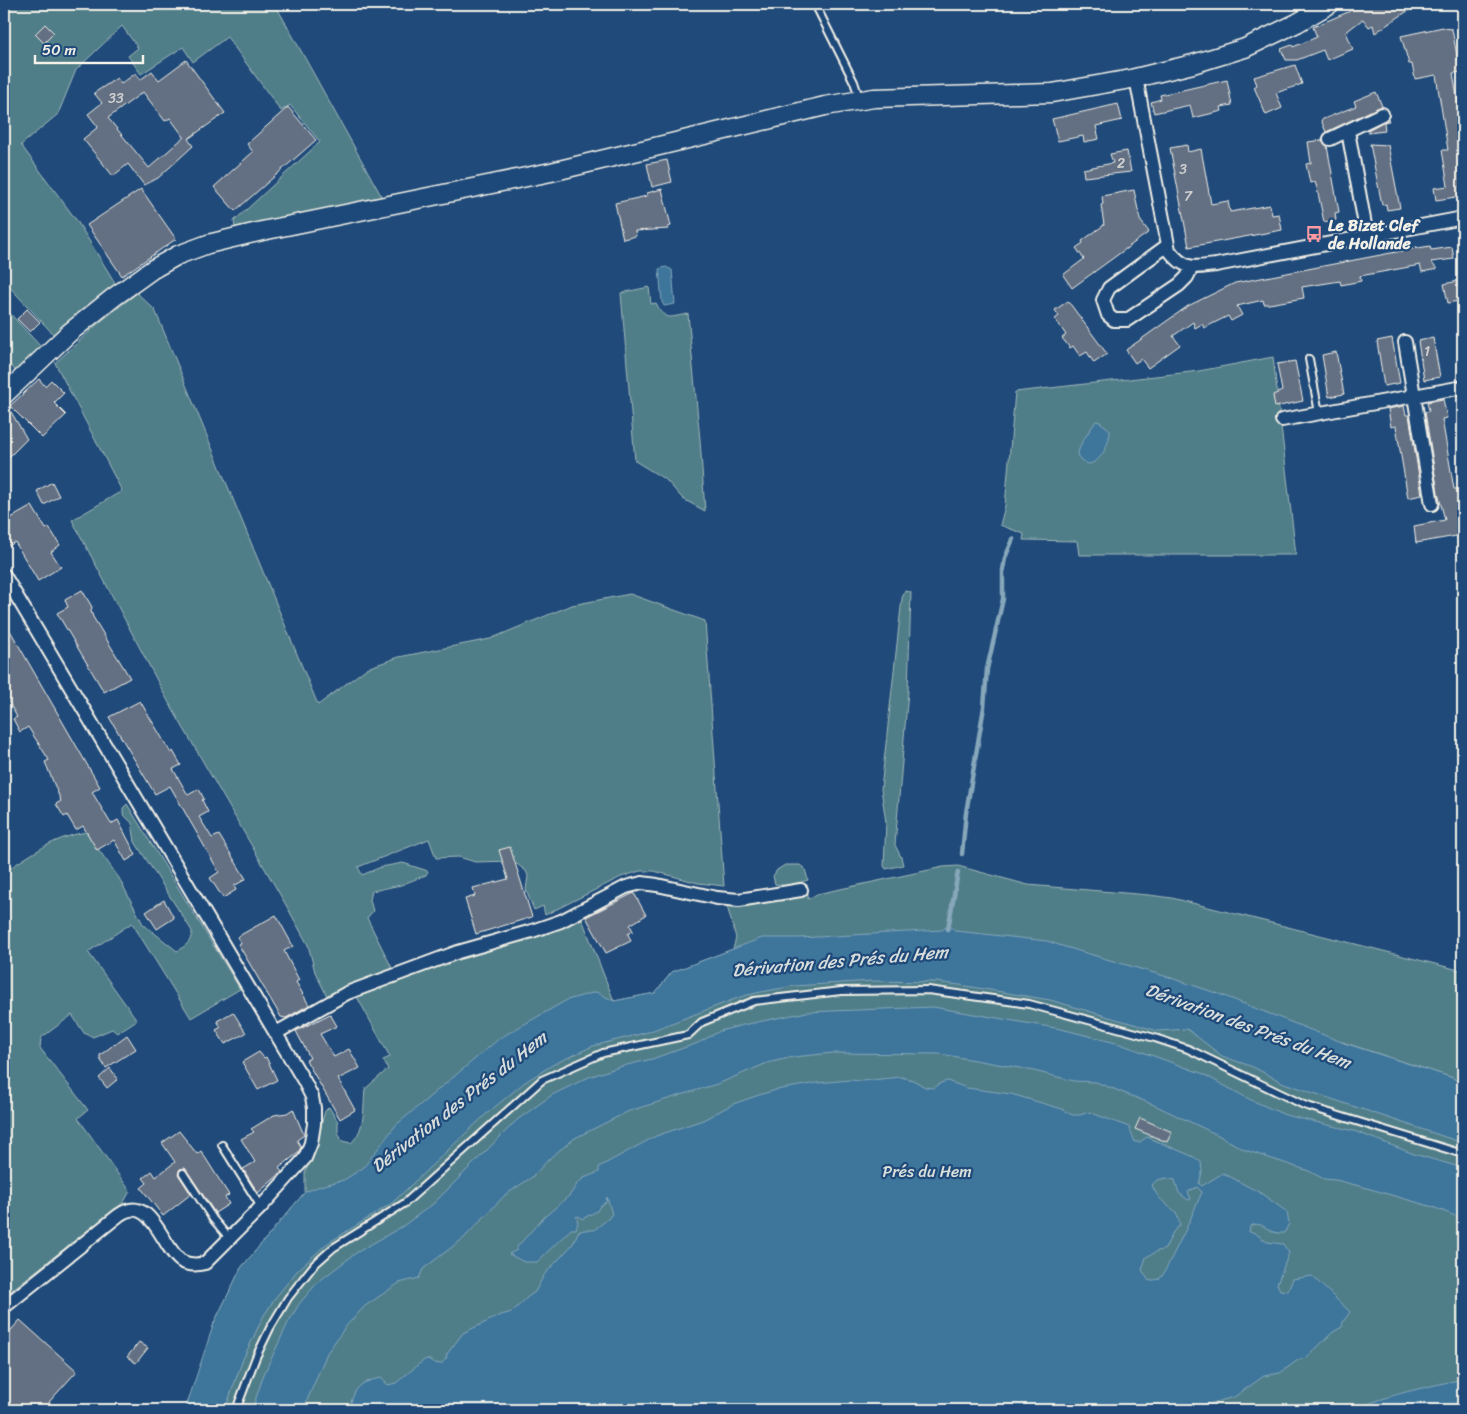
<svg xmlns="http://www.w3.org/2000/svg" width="1467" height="1414" viewBox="0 0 1467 1414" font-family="Sriracha,sans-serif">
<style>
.green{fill:#4f7e89;stroke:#a2b8b8}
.water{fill:#3e759b;stroke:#87a7ba;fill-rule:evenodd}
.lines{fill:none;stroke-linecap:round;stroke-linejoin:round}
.stream{stroke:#87a7ba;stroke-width:4.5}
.building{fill:#647083;stroke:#f4f1e8;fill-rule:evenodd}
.lane-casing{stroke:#f4f1e8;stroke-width:10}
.street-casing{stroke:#f4f1e8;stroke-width:16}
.secondary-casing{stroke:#f4f1e8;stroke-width:21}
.lane{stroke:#1f4a7a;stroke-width:6}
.street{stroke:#1f4a7a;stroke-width:12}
.secondary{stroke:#1f4a7a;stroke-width:18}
.labels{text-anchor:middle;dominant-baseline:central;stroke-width:4.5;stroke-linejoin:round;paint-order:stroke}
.number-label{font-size:14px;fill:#d0d1cf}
.poi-label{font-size:16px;font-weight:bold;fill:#f4f1e8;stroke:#1f4a7a;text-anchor:start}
.park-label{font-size:16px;fill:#dbe0da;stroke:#1f4a7a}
.water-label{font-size:18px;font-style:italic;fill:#d9dedc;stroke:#1f4a7a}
</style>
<rect width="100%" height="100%" fill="#1f4a7a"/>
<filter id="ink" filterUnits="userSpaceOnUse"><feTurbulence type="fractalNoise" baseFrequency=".02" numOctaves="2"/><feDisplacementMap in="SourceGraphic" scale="10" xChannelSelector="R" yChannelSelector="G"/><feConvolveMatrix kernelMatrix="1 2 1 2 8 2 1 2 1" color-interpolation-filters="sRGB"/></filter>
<g filter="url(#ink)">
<path class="green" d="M4,4H275L383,199L235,227L234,221L320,142L290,105L281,111L227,37L193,62L183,47L141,74L128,56L138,48L122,26L76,70L58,114L21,145L77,221L117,286L55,336L4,281Z
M649,287L651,304L656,303C666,322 668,317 688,314L700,440L705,511L683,499L666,480L635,461L621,293Z
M137,293L155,310L318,705L367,668L399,657L490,639L572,605L630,594L705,621L724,886L698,883L654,871H640L621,877L545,915L543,906L534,910L526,890L528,876L526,871L513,861L475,862L459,857L436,858L429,839L358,867L362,875L381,867L403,863L428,871L426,875L401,885L372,891L370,900L373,911L367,918L393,970L350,984L327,996L315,972L308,945L286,905L169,703L72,520L122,491L55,363L100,322Z
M4,307L42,348L16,372L4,357Z
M1273,357L1296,555H1079L1077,541L1023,540L1024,534L1000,525L1005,506L1015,392L1199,371Z
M905,591L911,592L908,691L895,845L901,857L903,865L886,869L884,866L886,822L881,789L902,598Z
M127,804L240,989L191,1018L132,923L88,952L137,1020L117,1033L112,1029L93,1037L84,1033L72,1015L41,1038L40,1048L88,1110L78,1118L130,1191L124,1202L4,1296V872C32,854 52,838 86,832L119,878L143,924L177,951C186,946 192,941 192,931L135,842L132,823L123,814V808Z
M785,865H800L805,869L808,880L787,886L775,884L773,876L777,870Z
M958,866L1028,885L1149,895L1172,898L1463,971V1083L1450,1077L1342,1042L1463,1095V1410H192L214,1323L241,1268L305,1192V1172L313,1155L325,1111L329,1107L338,1122V1132L342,1141L351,1143C366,1129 363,1108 365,1089L388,1069L383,1060L390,1057L356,995L460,957L537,937L582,919L614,1001L655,993L672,972L733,949L736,938L727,906L808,893V899L817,894L943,867Z"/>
<path class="water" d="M666,267L672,270L675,304L664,306L662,302L659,269Z
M1096,421L1100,422L1110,430C1110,441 1102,463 1088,464L1081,460L1077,455L1082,442Z
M949,925L956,931L1047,941L1062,946L1171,978L1219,994L1344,1043L1450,1077L1463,1083V1143L1284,1083L1253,1067L1222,1056L1187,1029L1158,1031L1050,1000L960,985L936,982L872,981L794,986L761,992L743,996L648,1032L593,1046L554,1064L525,1082L484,1116L392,1203L325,1245L297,1271L275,1298L263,1317L243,1359L225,1410H185L214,1323L241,1268L305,1192L320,1186L344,1180L363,1168L396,1125L500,1038L567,1000L596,992L614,1001L655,993L672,972L762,938H799L942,930Z
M933,1007L1061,1029L1120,1044L1201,1073L1249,1099L1285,1115L1354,1131L1414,1154L1463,1168V1219L1433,1207L1367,1188L1336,1180L1324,1179L1309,1171L1245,1150L1218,1135L1152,1104L1096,1082L1074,1081L1026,1069L940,1054L832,1053L793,1057L767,1063L720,1083L629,1111L575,1138L551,1157L532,1177L505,1195L464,1238L423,1269L419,1278L399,1283L365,1306L346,1326L327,1353L303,1410H252L264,1374L288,1323L299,1304L318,1282L356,1253L403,1226L433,1204L517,1120L552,1095L589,1077L619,1067L652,1059L698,1043L720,1031L743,1025L807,1012Z
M901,1077L913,1080L925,1087L934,1088L941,1083L947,1081L967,1088L1011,1094L1062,1109L1072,1115H1080L1089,1112L1129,1127L1135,1142H1140L1147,1137L1194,1157L1201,1162L1202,1172L1199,1184L1202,1186L1223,1173L1262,1194L1287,1212L1289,1224L1284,1233C1280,1233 1274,1233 1271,1231C1263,1226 1260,1222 1250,1226L1249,1232L1255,1233L1267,1242L1283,1244L1289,1253L1277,1284L1280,1290L1288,1291L1293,1279L1312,1276L1350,1312L1343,1322L1342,1327L1333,1332L1306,1358L1298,1360L1280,1373L1264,1376L1234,1397L1186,1410H349C354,1389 358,1382 381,1378L388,1385L396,1383L424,1360L428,1359L434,1363L441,1364L446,1359L447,1354L463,1333L501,1315L512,1312L529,1296L535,1292L544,1275L573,1244L578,1232L584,1230H594L608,1219L612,1214L607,1197L606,1202L600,1206L597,1211L582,1219L579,1216L576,1217L578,1222L576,1229H571L537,1262H524L509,1254L517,1250V1247L542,1219L570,1195L577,1184L584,1178L599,1172V1167L656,1136L703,1120L733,1104L756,1096L776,1090L817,1083L850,1080L862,1081ZM1166,1178L1175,1180L1179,1193L1188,1200L1191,1199L1188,1192L1197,1187L1202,1192L1186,1229L1163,1275L1159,1279L1149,1281L1142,1270L1146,1257L1158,1251L1165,1249L1173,1232L1180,1225L1176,1212C1165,1204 1157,1198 1152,1185L1157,1180Z
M1463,1379V1410H1354C1388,1394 1427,1387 1463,1379Z"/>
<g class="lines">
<path class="stream" d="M962,854L966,813L984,707L987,669L1003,599V570L1005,558L1013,539
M948,929L958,872"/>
</g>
<path class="building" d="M1359,4H1418L1375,33L1373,25L1369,27L1363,19L1346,32L1353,49L1327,60L1323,50L1297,60H1286L1281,49L1292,45L1293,47L1317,37L1313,27L1348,12Z
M45,24L54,33L44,43L35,34Z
M1443,27L1444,28L1452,29L1458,61L1461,60L1463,72L1453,73L1463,132V196L1436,200L1434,188L1448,186L1442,150H1448L1436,75L1415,79L1412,64H1409L1401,36Z
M186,60L225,113L188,139L193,146L158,178L144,185L128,164L113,176L83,139L98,127L88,114L102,103L94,93L117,78L121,84L136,73L140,80L152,71L159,80ZM143,92L165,121L170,118L184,137L149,168L108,118Z
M1295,65L1302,84L1276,93L1282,108L1266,115L1254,87L1257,85L1254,77Z
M1227,80L1232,105L1221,107L1222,111L1193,118L1190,105L1154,113L1151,102L1161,99L1160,95Z
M1376,92L1382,106L1326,132L1321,120L1356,106L1354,101Z
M1118,104L1122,120L1096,126L1099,139L1084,142L1083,136L1058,141L1052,119Z
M288,107L316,140L235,211L214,187L253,152L247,144Z
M1388,119L1389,121L1384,122L1385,131L1368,133V130Z
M1322,140L1327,146L1339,212L1335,213L1336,220L1324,222L1317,188L1315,182L1310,183L1306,164L1311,163L1308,142Z
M1370,144L1388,145L1400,208L1387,210L1386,204L1382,205Z
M1187,145L1188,152L1201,149L1211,204L1228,201L1230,212L1270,205L1272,215L1279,214L1282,230L1189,247L1170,148Z
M1127,151L1131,172L1084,177L1083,169L1113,163L1110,154Z
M667,160L672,182L652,187L647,164Z
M141,189L176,239L122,276L87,225Z
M662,189L671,226L668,227L669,229L635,231L636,236L623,239L615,203L647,196V193Z
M1134,190L1140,220L1149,232L1072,288L1063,275L1084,259L1076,248L1083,243L1082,241L1104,225L1101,205L1103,204L1102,196Z
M1416,246L1418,248L1430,246L1431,250L1452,247L1454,259L1431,262L1437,269L1422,272L1420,265L1360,276L1361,281L1341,285L1340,281L1302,287L1304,298L1269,304H1264L1263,300L1237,306L1242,315L1231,321L1228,316L1204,328L1202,324L1195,328L1193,322L1173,336L1180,345L1148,368L1141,359L1135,363L1126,350L1188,306L1235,283L1417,248Z
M1463,280V300L1448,303L1444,284Z
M1068,301L1107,354L1094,363L1087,352L1080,356L1073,346L1070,348L1062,338L1066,335L1055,319L1059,316L1055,310Z
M27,309L40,322L30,332L17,319Z
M1392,338L1400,383L1384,386L1377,341Z
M1433,338L1440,377L1424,380L1418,341Z
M1336,352L1344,394L1329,397L1322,355Z
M1295,361L1303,401L1275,407L1273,395L1282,391L1277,364Z
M39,379L45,386L51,380L64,393L54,403L66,415L42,438L10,406Z
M1443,399L1447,418L1442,419L1454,489H1459L1462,507L1457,508L1462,535L1416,543L1414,526L1445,520L1438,493L1425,412L1429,411L1427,402Z
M4,405H7L27,439L4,462Z
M1404,406L1406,415H1409L1422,495L1408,498L1396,426L1391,427L1388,409Z
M52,482L59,496L44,505L37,491Z
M32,506L46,529L49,527L60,545L51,552L61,567L38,581L15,542L9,546L4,538V522Z
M82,590L92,607L91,611L93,617L130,678L104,692L57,613L68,607L65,600Z
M4,620L100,787L92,792L111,824L118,820L136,855L126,861L114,840L97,850L83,826L76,830L67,815L64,817L56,804L61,801L45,762L49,760L28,727L20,732L13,719L17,717L4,694Z
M140,701L171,753L173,751L181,765L173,769L188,795L199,789L204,799L202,800L208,812L199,817L212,838L219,835L246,879L234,886L236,890L223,898L210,878L219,872L170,786L155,794L109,717Z
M510,847L532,917L476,934L465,899L475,896L473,888L508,879L499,850Z
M634,893L646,915L630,925L633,931L628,934L631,941L606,953L586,917Z
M164,900L174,918L157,929L146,912Z
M276,915L293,946L284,951L299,980L296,982L309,1005L286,1018L281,1017L238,944L241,943L237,937Z
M233,1012L246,1033L225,1044L216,1030L221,1027L217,1021Z
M330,1014L337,1026L320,1034L334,1057L349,1049L360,1068L338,1079L355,1110L340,1119L306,1060L310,1058L296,1031Z
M127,1035L136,1049L106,1068L100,1059V1055Z
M259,1052L264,1058L266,1057L277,1080L258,1090L242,1062Z
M110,1068L118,1079L107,1088L99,1078Z
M293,1109L304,1135L297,1140L301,1147L298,1153L279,1168L282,1172L258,1193L243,1169L255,1162L241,1139L254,1132L251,1129L274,1115L287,1113Z
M1140,1118L1172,1132L1167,1142L1135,1129Z
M179,1131L197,1154L201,1151L229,1195L225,1197L229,1204L215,1213L185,1168L180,1169L178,1174L191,1194L163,1216L141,1188L147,1183L143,1178L152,1171L156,1177L175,1162L162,1143Z
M20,1320L77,1371L49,1402L58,1410H4V1338Z
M139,1342L148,1348L136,1363L127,1357Z"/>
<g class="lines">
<g class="lane-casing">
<path id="lane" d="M815,4L854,82L860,100
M1309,359L1319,413
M222,1145L261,1207
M183,1173L213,1219L230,1239
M236,1410L256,1357L270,1328L288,1298L314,1265L333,1248L405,1203L542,1080L603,1053L688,1035L702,1022L754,1001L841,991L928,990L1029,1004L1155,1038L1188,1049L1304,1105L1463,1154"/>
</g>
<g class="street-casing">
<path id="street" d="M1136,78L1169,250C1184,270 1193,268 1216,265L1463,218
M1348,131L1367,236
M1330,139L1382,114
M1168,245L1109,288L1103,300L1108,315L1114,320H1127L1179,285L1187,277L1192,267
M1405,342L1432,504
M1282,420L1463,387
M4,575L304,1081L312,1097L314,1108V1124L311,1143L305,1158L261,1207L205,1263C197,1265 188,1265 181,1261C162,1248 151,1192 119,1215L4,1307
M276,1033L347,993L458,952L532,931L561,921L626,887L642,883L657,885L717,898L739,900L801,890"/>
</g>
<g class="secondary-casing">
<path id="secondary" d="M4,395L69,333L114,297L153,269L178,255L208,244L262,231L551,172L825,106L874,98L1052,93L1131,79L1193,64L1245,48L1297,23L1330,4"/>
</g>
<use href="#lane" class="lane"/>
<use href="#street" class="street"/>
<use href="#secondary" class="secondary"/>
</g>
</g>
<defs>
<g id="bus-bare" transform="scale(1.35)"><path d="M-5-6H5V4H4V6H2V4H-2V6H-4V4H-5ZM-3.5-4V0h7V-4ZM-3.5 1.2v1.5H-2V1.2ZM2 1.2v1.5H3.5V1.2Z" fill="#ff9aa2" stroke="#1f4a7a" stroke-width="2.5" paint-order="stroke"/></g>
</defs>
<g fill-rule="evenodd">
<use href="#bus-bare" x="1314" y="234"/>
</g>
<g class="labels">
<g class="number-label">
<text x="116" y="98">33</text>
<text x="1121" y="163">2</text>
<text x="1183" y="169">3</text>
<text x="1188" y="196">7</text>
<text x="1427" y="351">1</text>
</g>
<g class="poi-label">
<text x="1328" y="225">Le Bizet Clef<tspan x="1328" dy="18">de Hollande</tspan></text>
</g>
<g class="park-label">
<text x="927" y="1171">Prés du Hem</text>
</g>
<g class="water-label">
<text transform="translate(840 961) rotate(-5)">Dérivation des Prés du Hem</text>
<text transform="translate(1248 1026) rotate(20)">Dérivation des Prés du Hem</text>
<text transform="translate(459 1102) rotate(-38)">Dérivation des Prés du Hem</text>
</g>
</g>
<rect width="1467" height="1414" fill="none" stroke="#1f4a7a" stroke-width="20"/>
<rect x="10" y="10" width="1447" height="1394" fill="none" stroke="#f4f1e8" stroke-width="2" filter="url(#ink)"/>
<path d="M35 55v8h108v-8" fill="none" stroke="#f4f1e8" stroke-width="2.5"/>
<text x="42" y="55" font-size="15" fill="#f4f1e8" stroke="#1f4a7a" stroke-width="4" paint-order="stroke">50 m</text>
</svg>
